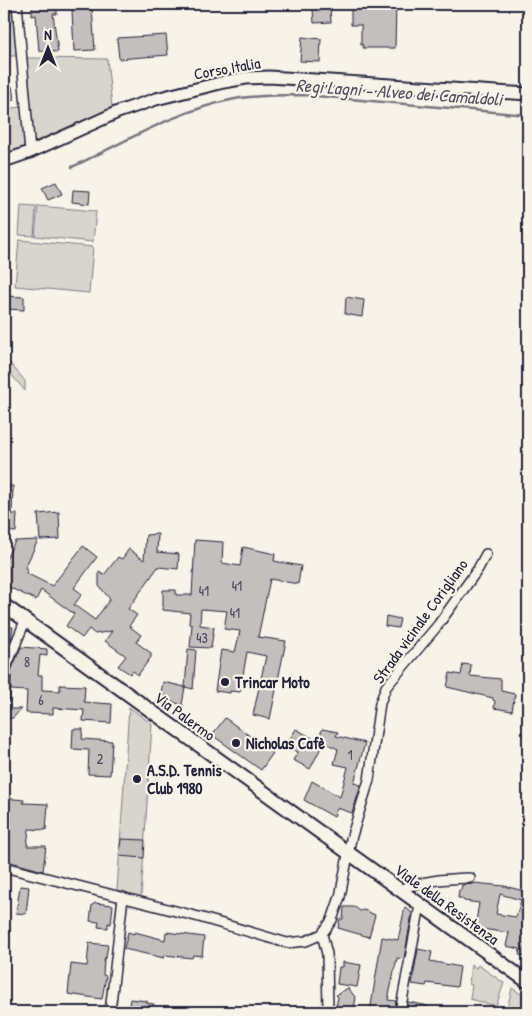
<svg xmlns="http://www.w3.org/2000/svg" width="532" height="1016" viewBox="0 0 532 1016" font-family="'Patrick Hand',sans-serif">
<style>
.green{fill:#d8d5cf;stroke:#7d7c85}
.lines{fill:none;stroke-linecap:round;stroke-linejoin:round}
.stream{stroke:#76747f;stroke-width:2.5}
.building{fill:#c2bfbd;stroke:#22223b;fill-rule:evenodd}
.minor-casing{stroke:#22223b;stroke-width:12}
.tertiary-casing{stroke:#22223b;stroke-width:15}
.secondary-casing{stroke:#22223b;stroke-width:16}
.minor{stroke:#f7f3e8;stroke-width:9}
.tertiary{stroke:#f7f3e8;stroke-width:11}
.secondary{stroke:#f7f3e8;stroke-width:12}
.poi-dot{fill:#22223b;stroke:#f7f3e8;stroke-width:2}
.labels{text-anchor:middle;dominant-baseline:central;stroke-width:4.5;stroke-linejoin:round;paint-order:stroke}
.number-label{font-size:14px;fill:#4a495c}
.street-label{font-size:16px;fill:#22223b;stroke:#f7f3e8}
.poi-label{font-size:16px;font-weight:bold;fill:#22223b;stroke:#f7f3e8;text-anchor:start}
.water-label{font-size:18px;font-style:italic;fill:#535263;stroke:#f7f3e8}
</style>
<rect width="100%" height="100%" fill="#f7f3e8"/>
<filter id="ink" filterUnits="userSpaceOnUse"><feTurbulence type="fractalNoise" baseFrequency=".02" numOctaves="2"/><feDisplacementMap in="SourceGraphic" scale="10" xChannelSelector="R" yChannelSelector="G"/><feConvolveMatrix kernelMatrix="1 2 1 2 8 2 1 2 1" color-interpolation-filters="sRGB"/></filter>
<g filter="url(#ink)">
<path class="green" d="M4,4H13L17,56H4Z
M27,58L107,59L112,107L109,110L34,142Z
M22,107L25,146L4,154V109Z
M21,206L36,207L34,236L19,235Z
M38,206L96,211L93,242L35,236Z
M19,240L93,247L89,293L15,286Z
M4,356L25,381V391L4,366Z
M129,707L152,724L141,897L117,890Z
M471,964L476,968L478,965L504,983L496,1006L470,999L472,985L469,984Z
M512,988L528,999V1012L507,1009Z"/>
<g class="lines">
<path class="stream" d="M72,167C125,142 177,110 235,99C258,95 282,95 305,95L528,115"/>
</g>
<path class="building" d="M32,4H57V14H53L58,52L39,51L36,15L32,16Z
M351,4H396L395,48H363V45H361V25H351Z
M330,8L331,22L314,23L313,9Z
M92,9L95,50L74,51L72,10Z
M166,35L168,55L119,59L117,38Z
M302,37L321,39L320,62L300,61Z
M12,86L14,100L4,102V87Z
M56,182L62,194L48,200L42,188Z
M73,190L90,191L89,204L72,202Z
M4,296L24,297V310L4,309Z
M346,297L364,300L362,317L345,314Z
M4,486H13L12,514H17L16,532L4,531Z
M59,512L60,539L40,540L38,514Z
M158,534L157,552L179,554L178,569L158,567L128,609L137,615L129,626L141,635L136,642L151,653V657L138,675L133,671L130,674L118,666L126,656L105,641L112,631L95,634L89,629L82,638L66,626L74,614L41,590L36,600L4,585L7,579L4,578V557L6,559L15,541L38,540L25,568L28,569L26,573L52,586L83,546L97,557L74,588L82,594L74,605L95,620L110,599L99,586V572L104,575L118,557L122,559L129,549L144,560L146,535Z
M195,540L223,542L222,563L240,566L243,547L275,554L274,561L301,566L298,584L270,579L258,637L286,641L270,719L253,715L266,656L247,652L240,692L230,691V693L215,691L221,650L235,652L240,631L224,629L227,611L201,609L200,625L214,627L211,648L190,647L192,625L189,624L190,613L163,610V590H176V595H192Z
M386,616L400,619L398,628L385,626Z
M4,627H13L11,640L4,639Z
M21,647L47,649V656L40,655L38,675H42V690L60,691V685L85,686L84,702L112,704L111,723L83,721L84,710L53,708V714L26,713L27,691L11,690V671Z
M188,649L196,650L193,689L185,687Z
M463,664L471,665L470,676L501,679V691L515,694L512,711L494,708L495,701L493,700V698L447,687L450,673L461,675Z
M163,682L185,687L182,705L166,700L163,694L161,693Z
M6,709H21L13,718H5Z
M225,718L273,753L261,770L212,735Z
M73,729H83L82,739L112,741L110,775L88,774L89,750L72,749Z
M296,729L323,744L310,769L293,760L298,752L286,746Z
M322,729L338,732L336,736L365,743L354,783L361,785L352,813L337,808L334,817L304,800L312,781L340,797L348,767L334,764L338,749L319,740Z
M4,798L24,800L23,803L48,804L46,830L29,829L27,846H46L43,871L4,860Z
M121,839L145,840L144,858L119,856Z
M474,883L504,886L524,891L527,884H528V956L519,955L520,949L506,946L509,933L475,928L479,903L464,901L462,898H458L459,890H461L462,885L474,884ZM500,894L521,900L516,917L496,914Z
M20,886L29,887L26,914L16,913Z
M95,903L113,905L111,924L108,923V928L98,927L99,922L90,921L92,905Z
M344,907H355L360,911L364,910L375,915L369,937L338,928L340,919H343Z
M405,907L412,913L404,959L397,958L388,1000L396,1001L394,1012H370L382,937L398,940Z
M128,932L134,934L135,932L165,940L166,932L204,937L202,956L193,955L192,958L165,955L164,958L124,949Z
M89,943L108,945L106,957L104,959L103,975L106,976L102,999L68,994L71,964L87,966Z
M418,949L432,952L430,961L460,967L457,987L427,983L426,986L412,984Z
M343,962L361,965L357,987L337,984L339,967H343Z
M348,988L356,998L353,1012H335L338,997L336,995Z
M130,999L147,1001V1003L154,1004L152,1012H128Z
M408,1002L424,1005L439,1012H406Z"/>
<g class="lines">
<g class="minor-casing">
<path id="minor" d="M17,4L30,152
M4,699L5,670L25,621
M4,867L199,917L287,943L306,941L322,934L332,920L340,897L351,839L369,780L380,703L386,687L438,625L478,569L486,554
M399,890C423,880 445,879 470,878
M322,934L327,954L328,1012
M110,1012L123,897
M400,1012L420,905"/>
</g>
<g class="tertiary-casing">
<path id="tertiary" d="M4,161L30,152L118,112L156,99L224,82L246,78L269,77L528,94"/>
</g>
<g class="secondary-casing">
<path id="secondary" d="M4,605L528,982"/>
</g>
<use href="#minor" class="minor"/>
<use href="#tertiary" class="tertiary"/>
<use href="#secondary" class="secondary"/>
</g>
</g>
<g class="poi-dot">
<circle cx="225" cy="682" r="5"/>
<circle cx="236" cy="743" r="5"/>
<circle cx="137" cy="779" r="5"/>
</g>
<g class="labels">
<g class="number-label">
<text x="237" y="585">41</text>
<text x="204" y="590">41</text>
<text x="235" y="612">41</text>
<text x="202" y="637">43</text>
<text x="27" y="661">8</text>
<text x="41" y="699">6</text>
<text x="350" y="754">1</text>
<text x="100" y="758">2</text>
</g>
<g class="street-label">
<text transform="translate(227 68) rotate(-10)">Corso Italia</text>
<text transform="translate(420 621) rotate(-54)">Strada vicinale Corigliano</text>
<text transform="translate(185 716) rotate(36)">Via Palermo</text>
<text transform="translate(447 904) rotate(36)">Viale della Resistenza</text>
</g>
<g class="poi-label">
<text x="235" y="682">Trincar Moto</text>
<text x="246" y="743">Nicholas Cafè</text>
<text x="147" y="770">A.S.D. Tennis<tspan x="147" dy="18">Club 1980</tspan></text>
</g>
<g class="water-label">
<text transform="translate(399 92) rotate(4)">Regi Lagni - Alveo dei Camaldoli</text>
</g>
</g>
<rect width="532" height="1016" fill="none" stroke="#f7f3e8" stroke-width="20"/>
<rect x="10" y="10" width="512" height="996" fill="none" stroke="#22223b" stroke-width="2" filter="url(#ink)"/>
<g transform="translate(48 48)" stroke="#f7f3e8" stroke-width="4" paint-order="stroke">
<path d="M0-4L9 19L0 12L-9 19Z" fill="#22223b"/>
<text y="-8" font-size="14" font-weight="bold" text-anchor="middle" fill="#22223b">N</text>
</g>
</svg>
